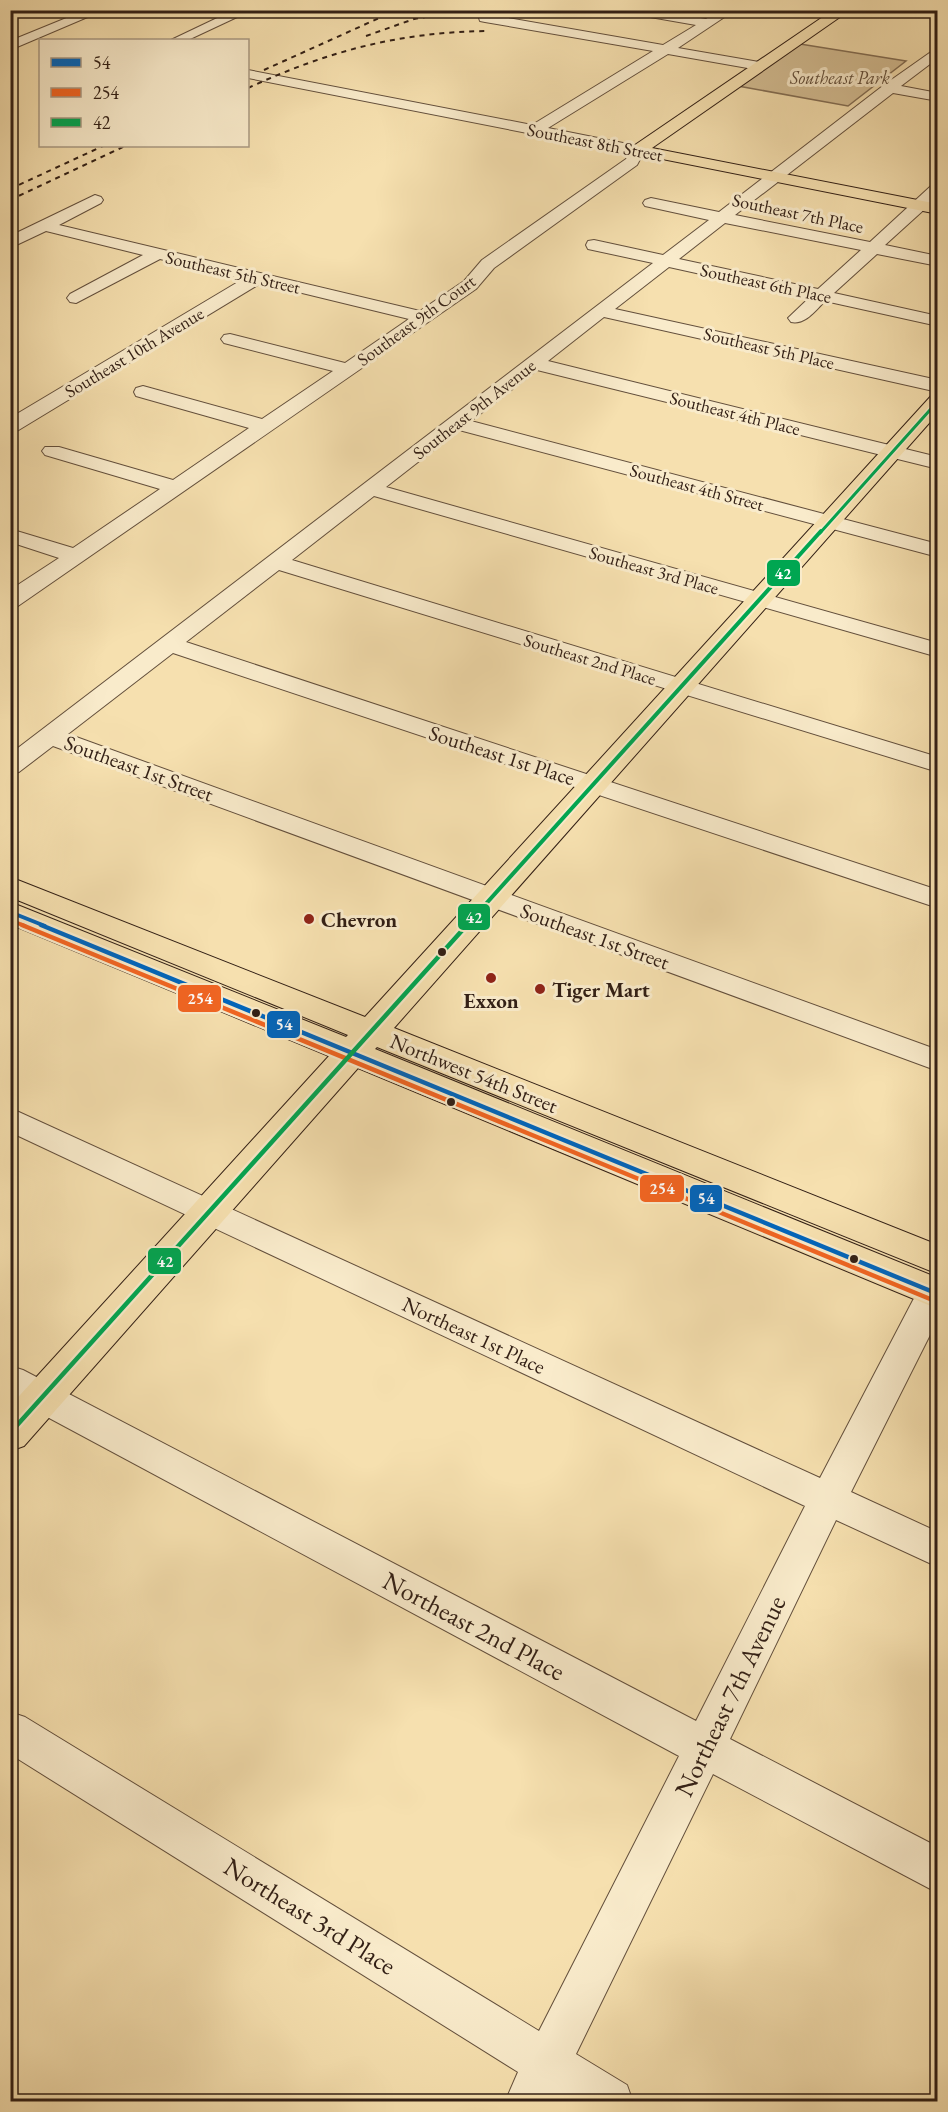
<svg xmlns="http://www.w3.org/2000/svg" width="948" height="2112" viewBox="0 0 948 2112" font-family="'EB Garamond',serif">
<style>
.green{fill:#d5bf95;stroke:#846f55;stroke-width:1.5}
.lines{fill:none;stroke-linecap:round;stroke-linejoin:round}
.minor-casing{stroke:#634f3c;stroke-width:2}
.major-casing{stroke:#321f15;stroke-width:2}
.minor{fill:#f9ebcb;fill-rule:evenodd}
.major{fill:#f6e0af;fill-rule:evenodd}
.rail{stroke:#321f15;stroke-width:2;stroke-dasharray:5 5;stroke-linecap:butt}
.bus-1-far1-casing{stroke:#f9ebcb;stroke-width:8}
.bus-1-casing{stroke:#f9ebcb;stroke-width:9}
.bus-2-far1-casing{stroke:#f9ebcb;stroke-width:8}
.bus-2-casing{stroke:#f9ebcb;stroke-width:9}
.bus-3-far2-casing{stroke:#f9ebcb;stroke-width:6}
.bus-3-far1-casing{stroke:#f9ebcb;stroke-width:8}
.bus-3-casing{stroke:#f9ebcb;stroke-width:9}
.bus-1-far1{stroke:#0065bd;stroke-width:4}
.bus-1{stroke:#0065bd;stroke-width:4.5}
.bus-2-far1{stroke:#f26522;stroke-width:4}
.bus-2{stroke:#f26522;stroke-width:4.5}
.bus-3-far2{stroke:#00a651;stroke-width:3}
.bus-3-far1{stroke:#00a651;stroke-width:4}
.bus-3{stroke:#00a651;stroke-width:4.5}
.poi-dot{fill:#8f2418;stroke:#f9ebcb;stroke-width:2}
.bus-dot{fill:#321f15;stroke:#f9ebcb;stroke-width:2}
.labels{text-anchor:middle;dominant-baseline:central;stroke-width:6;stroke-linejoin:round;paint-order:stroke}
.far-park-label{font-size:18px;font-style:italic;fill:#634f3b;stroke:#f9ebcb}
.far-street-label{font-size:18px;fill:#321f15;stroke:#f9ebcb}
.street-label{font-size:21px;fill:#321f15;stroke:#f9ebcb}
.poi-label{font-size:21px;font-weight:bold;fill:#321f15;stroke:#f9ebcb;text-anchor:start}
.near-street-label{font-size:26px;fill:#321f15;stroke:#f9ebcb}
.line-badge{stroke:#f9ebcb;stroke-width:2}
.badge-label{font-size:16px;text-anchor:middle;font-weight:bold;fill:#fff}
</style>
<rect width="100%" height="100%" fill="#f6e0af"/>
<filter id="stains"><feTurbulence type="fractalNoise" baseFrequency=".00333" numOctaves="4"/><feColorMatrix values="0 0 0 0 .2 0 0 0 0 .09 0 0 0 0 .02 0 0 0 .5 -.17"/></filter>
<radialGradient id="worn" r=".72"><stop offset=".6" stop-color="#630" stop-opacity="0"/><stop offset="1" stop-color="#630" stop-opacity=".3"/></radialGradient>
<path class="green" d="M800,44L906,61L848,106L738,86Z"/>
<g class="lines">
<g class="minor-casing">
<path id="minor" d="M86,10H104L10,50V41Z
M234,10H252L188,40H171Z
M627,10H658L706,19L719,10H735L678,48L759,62L766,66L759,70L668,54L548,128L638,146L645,150L637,165L494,268L476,289L18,606L10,608V590L59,558L10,542V529L73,548L160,489L45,455L42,451L45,447H59L173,480L249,428L136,396L134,392L136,388L143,386L262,419L333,371L224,343L221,339L224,335L230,334L345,363L409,319L261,283L17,431L10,433V418L243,279L160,259L76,303L70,302L67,298L70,294L143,255L46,231L10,248V236L95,195L101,197L103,200L101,203L59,225L420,311L464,281L482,260L626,159L629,153L248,78V70L532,125L653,51L485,22L480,21L479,18L480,15L485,14L663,45L696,25L633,14Z
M938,47V58L901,86L938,93V101L893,93L735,215L870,242L932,185L938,183V197L885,245L938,256V266L877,254L834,293L938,316V326L825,301C815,311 805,325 791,322L788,318L809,298L669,267L615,309L938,380V392L604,317L548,361L938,457V469L537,370L471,421L938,544V557L459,430L386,487L938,643V657L374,496L292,560L938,757V772L279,570L186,642L938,890V908L173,653L68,734L938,1050V1071L53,746L19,772L10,774V754L653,263L588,249L586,245L588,241L594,240L663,255L709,220L645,206L643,203L645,200L651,198L719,212L884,85ZM725,223L861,250L818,289L679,259Z
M10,1108L820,1478L922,1283L938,1280V1319L851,1492L938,1532V1567L836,1520L730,1739L938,1847V1893L713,1774L576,2054L627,2085L633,2102H566L556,2095L553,2102H505L518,2072L10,1754V1712L25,1717L539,2031L679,1756L10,1397V1366L23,1370L696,1721L805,1506L10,1132Z"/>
</g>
<g class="major-casing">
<path id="major" d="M833,10H850L652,148L938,204V214L632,153L630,150L632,147Z
M938,394V413L394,1028L938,1245V1274L377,1047L375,1049L938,1278V1309L358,1068L24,1446L10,1451V1406L329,1056L10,924V902L346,1037L348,1035L10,897V877L365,1017L931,396Z"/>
</g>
<use href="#minor" class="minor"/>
<use href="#major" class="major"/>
<path class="rail" d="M366,36L414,19L464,10
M264,70L397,10
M248,88C328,51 400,32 488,31
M10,189L103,146
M10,200L125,146"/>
<g class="bus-1-far1-casing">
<path id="bus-1-far1" d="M10,912L45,926"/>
</g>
<g class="bus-1-casing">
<path id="bus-1" d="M41,925L938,1294"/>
</g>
<g class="bus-2-far1-casing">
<path id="bus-2-far1" d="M10,920L25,926"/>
</g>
<g class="bus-2-casing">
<path id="bus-2" d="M22,925L935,1301"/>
</g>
<g class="bus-3-far2-casing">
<path id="bus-3-far2" d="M820,533L938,401"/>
</g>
<g class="bus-3-far1-casing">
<path id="bus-3-far1" d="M466,926L821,531"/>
</g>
<g class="bus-3-casing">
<path id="bus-3" d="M10,1433L467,925"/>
</g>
<use href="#bus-1-far1" class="bus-1-far1"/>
<use href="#bus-1" class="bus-1"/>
<use href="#bus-2-far1" class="bus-2-far1"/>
<use href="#bus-2" class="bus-2"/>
<use href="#bus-3-far2" class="bus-3-far2"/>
<use href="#bus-3-far1" class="bus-3-far1"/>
<use href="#bus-3" class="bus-3"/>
</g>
<g class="poi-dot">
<circle cx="309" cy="919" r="6"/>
<circle cx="491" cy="978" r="6"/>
<circle cx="540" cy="989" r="6"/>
</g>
<g class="bus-dot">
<circle cx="442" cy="952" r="5"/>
<circle cx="256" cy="1013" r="5"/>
<circle cx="451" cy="1102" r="5"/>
<circle cx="854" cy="1259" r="5"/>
</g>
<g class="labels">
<g class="far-park-label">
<text x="840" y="77">Southeast Park</text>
</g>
<g class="far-street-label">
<text transform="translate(595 142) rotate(11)">Southeast 8th Street</text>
<text transform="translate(798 213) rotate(12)">Southeast 7th Place</text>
<text transform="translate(233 272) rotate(13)">Southeast 5th Street</text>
<text transform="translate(766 283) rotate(12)">Southeast 6th Place</text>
<text transform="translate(416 320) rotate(-36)">Southeast 9th Court</text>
<text transform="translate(769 348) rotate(13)">Southeast 5th Place</text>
<text transform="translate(134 352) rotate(-31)">Southeast 10th Avenue</text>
<text transform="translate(474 409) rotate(-38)">Southeast 9th Avenue</text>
<text transform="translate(735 413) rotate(14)">Southeast 4th Place</text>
<text transform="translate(697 487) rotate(15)">Southeast 4th Street</text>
<text transform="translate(654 570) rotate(16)">Southeast 3rd Place</text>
<text transform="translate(590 659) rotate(17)">Southeast 2nd Place</text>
</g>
<g class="street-label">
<text transform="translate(502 755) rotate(18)">Southeast 1st Place</text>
<text transform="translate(139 768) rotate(20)">Southeast 1st Street</text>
<text transform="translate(595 936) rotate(20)">Southeast 1st Street</text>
<text transform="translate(474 1073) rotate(22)">Northwest 54th Street</text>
<text transform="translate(474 1335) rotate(25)">Northeast 1st Place</text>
</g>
<g class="poi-label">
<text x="321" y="919">Chevron</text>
<text x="552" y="989">Tiger Mart</text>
<text x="491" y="1000" text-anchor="middle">Exxon</text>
</g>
<g class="near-street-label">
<text transform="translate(474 1626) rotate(28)">Northeast 2nd Place</text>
<text transform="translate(730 1696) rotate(-64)">Northeast 7th Avenue</text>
<text transform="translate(310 1916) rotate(32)">Northeast 3rd Place</text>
</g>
</g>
<g class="line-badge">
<rect x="766" y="559" width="35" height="28" rx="6" fill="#00a651"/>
<rect x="457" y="903" width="34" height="28" rx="6" fill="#00a651"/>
<rect x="177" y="984" width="45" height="29" rx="6" fill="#f26522"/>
<rect x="266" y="1010" width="35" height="29" rx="6" fill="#0065bd"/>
<rect x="639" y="1174" width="46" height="29" rx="6" fill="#f26522"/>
<rect x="689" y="1184" width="34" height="29" rx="6" fill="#0065bd"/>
<rect x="147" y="1247" width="35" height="28" rx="6" fill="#00a651"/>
</g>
<g class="badge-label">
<text x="783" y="579">42</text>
<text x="474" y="923">42</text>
<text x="200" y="1004">254</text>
<text x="284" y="1030">54</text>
<text x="662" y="1194">254</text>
<text x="706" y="1204">54</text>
<text x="165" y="1267">42</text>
</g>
<rect width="948" height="2112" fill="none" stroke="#f6e0af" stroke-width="36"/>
<rect x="12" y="12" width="924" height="2088" fill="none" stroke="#321f15" stroke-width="3"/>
<rect x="18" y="18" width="912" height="2076" fill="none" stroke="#321f15" stroke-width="1.5"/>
<rect x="39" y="39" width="210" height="108" fill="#f9ebcb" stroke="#a99982" stroke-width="1.5"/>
<rect x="51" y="58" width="30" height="9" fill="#0065bd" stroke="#a99982" stroke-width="1.5"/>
<text x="93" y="69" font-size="18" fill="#321f15">54</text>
<rect x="51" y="88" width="30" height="9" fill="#f26522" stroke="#a99982" stroke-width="1.5"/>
<text x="93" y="99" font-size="18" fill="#321f15">254</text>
<rect x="51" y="118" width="30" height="9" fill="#00a651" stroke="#a99982" stroke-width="1.5"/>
<text x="93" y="129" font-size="18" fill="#321f15">42</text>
<rect width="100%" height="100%" filter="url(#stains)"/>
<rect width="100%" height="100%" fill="url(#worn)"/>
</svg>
